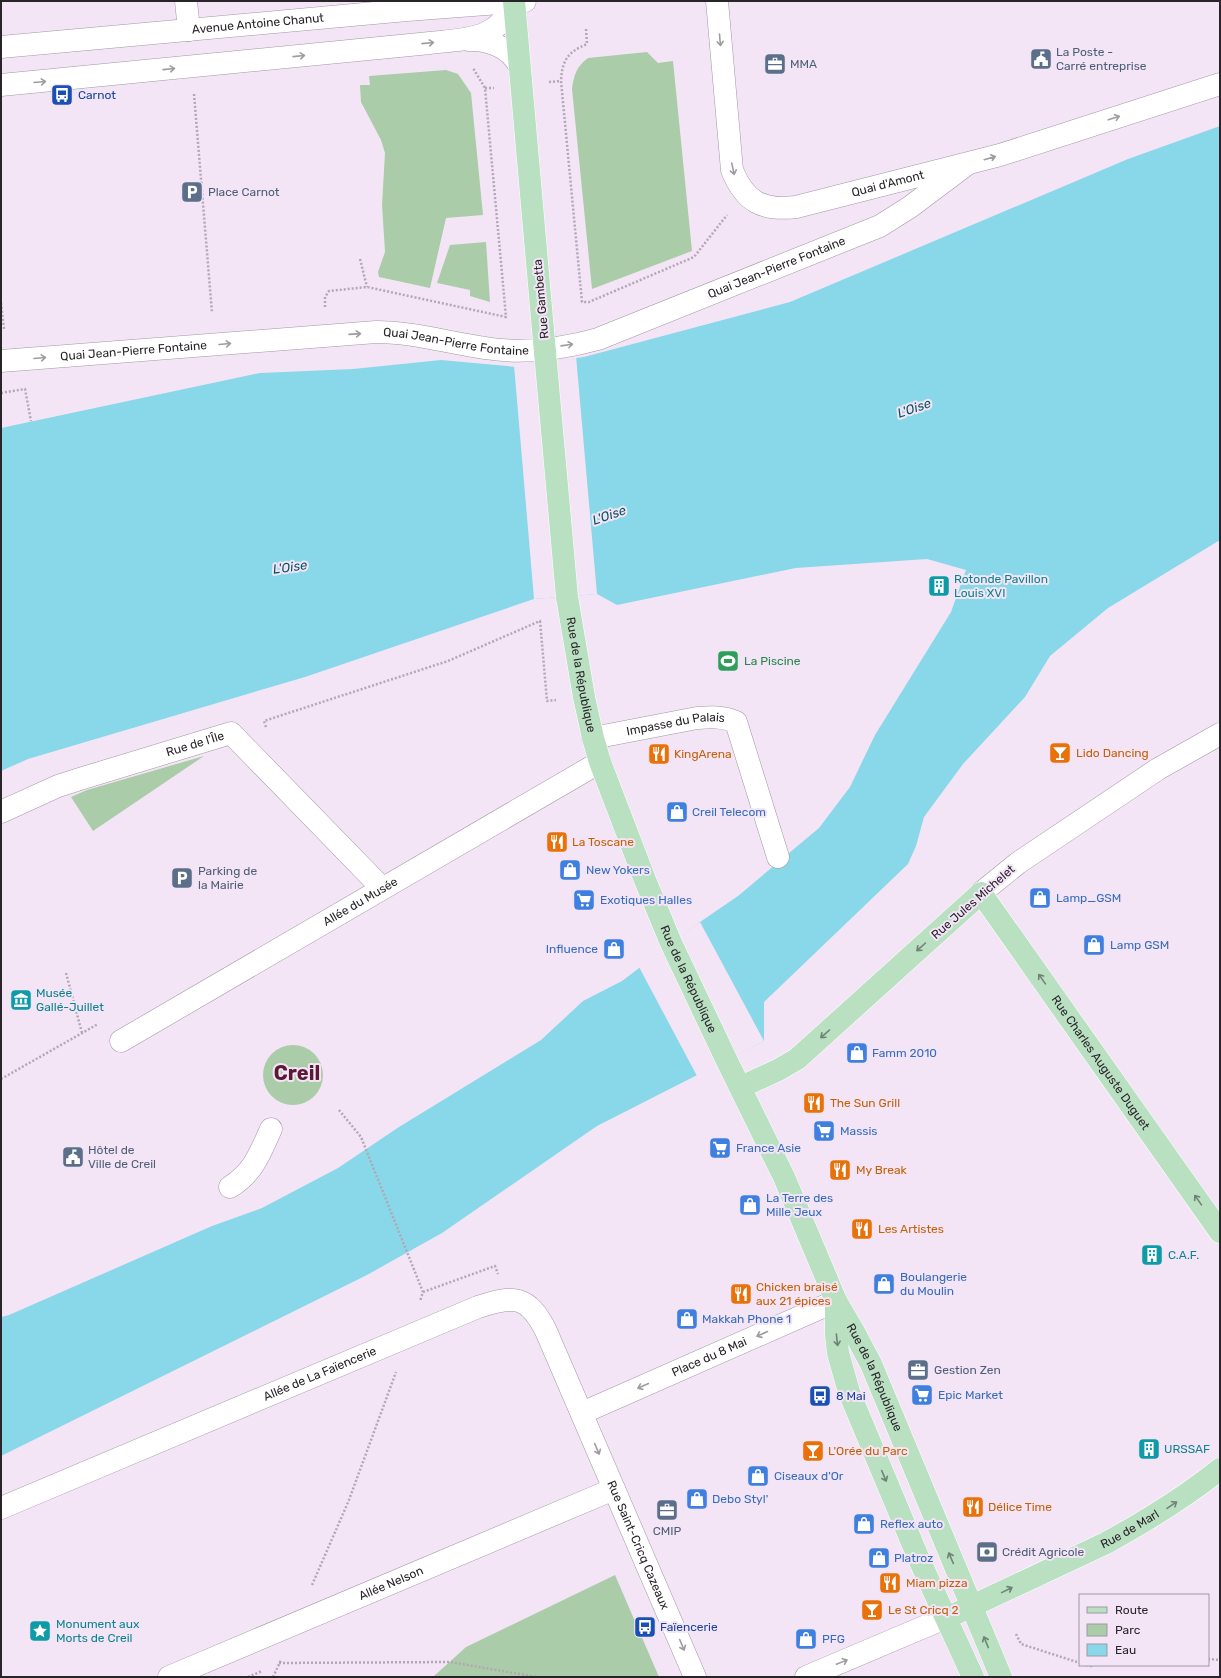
<svg xmlns="http://www.w3.org/2000/svg" width="1221" height="1678" viewBox="0 0 1221 1678" font-family="Rubik,sans-serif">
<style>
.green{fill:#abcca9}
.water{fill:#88d8e9}
.pier{fill:#f3e5f6}
.lines{fill:none;stroke-linecap:round;stroke-linejoin:round}
.minor-casing{stroke:#a296a5;stroke-width:23}
.major-casing{stroke:#fff;stroke-width:23}
.path{stroke:#b2a7b5;stroke-width:2.5;stroke-dasharray:2 2;stroke-linecap:butt}
.minor{stroke:#fff;stroke-width:22}
.major{stroke:#b8e0c1;stroke-width:22}
.major-bridge-casing{stroke:#fff;stroke-width:23;stroke-linecap:butt}
.major-bridge{stroke:#b8e0c1;stroke-width:22}
.oneway{stroke:#9f9c9f}
.oneway2{stroke:#708276}
.labels{text-anchor:middle;dominant-baseline:central;stroke-width:4;stroke-linejoin:round;paint-order:stroke}
.street-label{font-size:12px;fill:#29242a;stroke:#f3e5f6}
.service-label{font-size:12px;fill:#4e5e75;stroke:#f3e5f6;text-anchor:start}
.transit-label{font-size:12px;fill:#164399;stroke:#f3e5f6;text-anchor:start}
.culture-label{font-size:12px;fill:#0d838f;stroke:#f3e5f6;text-anchor:start}
.leisure-label{font-size:12px;fill:#27864d;stroke:#f3e5f6;text-anchor:start}
.food-label{font-size:12px;fill:#c56008;stroke:#f3e5f6;text-anchor:start}
.shop-label{font-size:12px;fill:#366cbe;stroke:#f3e5f6;text-anchor:start}
.water-label{font-size:13px;font-style:italic;fill:#06515d;stroke:#f3e5f6}
.town-label{font-size:20px;font-weight:bold;fill:#5b1936;stroke:#f3e5f6}
</style>
<rect width="100%" height="100%" fill="#f3e5f6"/>
<path class="green" d="M647,52L658,63L673,61L692,251L592,289L572,89C574,75 576,67 588,58Z
M446,70L458,74L471,93L483,215L446,218L430,288L379,277L378,272L385,252L382,205L385,153L381,140L361,102L360,85H370L369,76Z
M486,242L490,302L470,296V290L437,283L450,245Z
M204,756L93,831L71,797L87,790Z
M263 1075a30 30 0 1 1 60 0a30 30 0 1 1-60 0Z
M615,1575L659,1677H433L466,1647Z"/>
<path class="water" d="M1220,126V540L1108,608L1050,656L1025,697L963,764L924,817L916,846L908,864L764,1002V1041L597,1126L442,1233L367,1275L1,1456V1317L9,1315L212,1226L262,1208L338,1168L399,1127L541,1040L583,1001L622,981L700,922L738,896L819,828L850,787L875,735L951,612L966,570L927,559L796,568L617,605L597,594L534,599L305,677L28,759L1,771V428L260,373L353,369L441,360L517,367L584,357L790,302L1128,159Z"/>
<path class="pier" d="M576,356L597,594L534,599L514,365Z
M700,922L764,1041L697,1076L639,967Z"/>
<g class="lines">
<g class="minor-casing">
<g id="minor">
<path d="M186,1L189,30"/>
<path id="s1" d="M717,1L732,170C745,202 762,211 796,207L1000,155L1220,84"/>
<path d="M468,40C488,39 509,47 519,65"/>
<path id="s2" d="M1,47L407,10L525,1"/>
<path d="M1,85L430,43C467,39 500,40 514,1"/>
<path id="s3" d="M1,361L376,332C413,332 449,343 485,348C522,354 562,349 598,339L880,226L910,207L966,165"/>
<path id="s4" d="M593,738L697,718C711,717 723,716 736,722L778,857"/>
<path id="s5" d="M1,812L58,786L83,778L231,733L382,888"/>
<path d="M981,893L1018,863L1158,769L1220,734"/>
<path id="s6" d="M121,1041L600,762"/>
<path d="M230,1187C254,1172 260,1153 271,1129"/>
<path id="s7" d="M582,1413L836,1301"/>
<path id="s8" d="M1,1508L478,1307C514,1295 528,1295 546,1331L695,1677"/>
<path id="s9" d="M169,1677L614,1489"/>
<path d="M806,1677L945,1618"/>
</g>
</g>
<g class="major-casing">
<g id="major">
<path d="M514,1L543,330"/>
<path id="s10" d="M567,597L584,697L593,738L600,762L645,880L671,943L727,1061L784,1177L836,1301L853,1330L871,1364L1001,1677"/>
<path id="s11" d="M741,1087L778,1070L797,1059L981,893L1220,1232"/>
<path d="M836,1301V1334L838,1353L849,1392L918,1557L973,1677"/>
<path id="s12" d="M957,1613L1106,1543C1146,1521 1184,1498 1220,1469"/>
</g>
</g>
<path class="path" d="M586,29L587,44C568,52 562,60 561,81L582,302H589L694,257L727,215
M549,82L561,81
M485,88H494
M194,94L212,313
M360,259L367,287
M1,303L4,329
M325,307V297L329,291L367,287L506,317L485,88L473,68
M1,393L25,389L31,421
M266,727L264,721L448,661L540,621L547,701L556,700
M66,973L82,1033
M1,1079L98,1024
M339,1110L361,1137L423,1292L420,1301
M423,1292L495,1266L498,1274
M312,1585L349,1500L396,1372
M1016,1634L1021,1644L1080,1663
M1208,1659L1220,1660
M279,1663L450,1662L537,1677
M1086,1665L1091,1666L1094,1665
M248,1677L262,1671
M273,1677L281,1660"/>
<use href="#minor" class="minor"/>
<use href="#major" class="major"/>
<g class="major-bridge-casing">
<path id="major-bridge" d="M543,330L567,597"/>
</g>
<use href="#major-bridge" class="major-bridge"/>
</g>
<defs><path id="oneway-shaft" d="M-6 0H5M1.5-3L5.5 0L1.5 3" fill="none" stroke-width="1.6" stroke-linecap="round" stroke-linejoin="round"/></defs>
<g class="oneway">
<use href="#oneway-shaft" transform="translate(720 40) rotate(85)"/>
<use href="#oneway-shaft" transform="translate(428 43) rotate(-6)"/>
<use href="#oneway-shaft" transform="translate(299 56) rotate(-6)"/>
<use href="#oneway-shaft" transform="translate(169 69) rotate(-6)"/>
<use href="#oneway-shaft" transform="translate(40 82) rotate(-5)"/>
<use href="#oneway-shaft" transform="translate(1114 118) rotate(-18)"/>
<use href="#oneway-shaft" transform="translate(990 158) rotate(-16)"/>
<use href="#oneway-shaft" transform="translate(733 169) rotate(78)"/>
<use href="#oneway-shaft" transform="translate(355 334) rotate(-4)"/>
<use href="#oneway-shaft" transform="translate(225 344) rotate(-5)"/>
<use href="#oneway-shaft" transform="translate(567 345) rotate(-8)"/>
<use href="#oneway-shaft" transform="translate(40 358) rotate(-5)"/>
<use href="#oneway-shaft" transform="translate(762 1334) rotate(156)"/>
<use href="#oneway-shaft" transform="translate(643 1386) rotate(156)"/>
<use href="#oneway-shaft" transform="translate(597 1449) rotate(67)"/>
<use href="#oneway-shaft" transform="translate(682 1645) rotate(67)"/>
<use href="#oneway-shaft" transform="translate(842 1662) rotate(-22)"/>
</g>
<g class="oneway2">
<use href="#oneway-shaft" transform="translate(921 947) rotate(138)"/>
<use href="#oneway-shaft" transform="translate(1042 979) rotate(-125)"/>
<use href="#oneway-shaft" transform="translate(825 1034) rotate(138)"/>
<use href="#oneway-shaft" transform="translate(1198 1200) rotate(-125)"/>
<use href="#oneway-shaft" transform="translate(837 1340) rotate(84)"/>
<use href="#oneway-shaft" transform="translate(884 1476) rotate(67)"/>
<use href="#oneway-shaft" transform="translate(1172 1505) rotate(-34)"/>
<use href="#oneway-shaft" transform="translate(951 1558) rotate(-113)"/>
<use href="#oneway-shaft" transform="translate(1007 1590) rotate(-26)"/>
<use href="#oneway-shaft" transform="translate(986 1642) rotate(-112)"/>
</g>
<defs>
<g id="civic-square" transform="scale(1.15)"><rect x="-9" y="-9" width="18" height="18" rx="4" fill="#5c6f8a" stroke="#f3e5f6"/><path d="M-.6-6.5H3V-4.5H.6V-3L4-1V1h2V6H-6V1h2V-1L-.6-3ZM-1.2 2.5V6h2.4V2.5Z" fill="#fff"/></g>
<g id="office-square" transform="scale(1.15)"><rect x="-9" y="-9" width="18" height="18" rx="4" fill="#5c6f8a" stroke="#f3e5f6"/><path d="M-6-3h4V-5.5h4V-3h4V5H-6ZM-1-4.5V-3h2v-1.5ZM-6 0V1H6V0Z" fill="#fff"/></g>
<g id="bus-square" transform="scale(1.15)"><rect x="-9" y="-9" width="18" height="18" rx="4" fill="#1a4fb4" stroke="#f3e5f6"/><path d="M-5-6H5V4H4V6H2V4H-2V6H-4V4H-5ZM-3.5-4V0h7V-4ZM-3.5 1.2v1.5H-2V1.2ZM2 1.2v1.5H3.5V1.2Z" fill="#fff"/></g>
<g id="parking-square" transform="scale(1.15)"><rect x="-9" y="-9" width="18" height="18" rx="4" fill="#5c6f8a" stroke="#f3e5f6"/><path d="M-3.5-5.5H1a3.5 3.5 0 0 1 0 7H-1V5.5H-3.5ZM-1-3.4V-.6H.8a1.4 1.4 0 0 0 0-2.8Z" fill="#fff"/></g>
<g id="building-square" transform="scale(1.15)"><rect x="-9" y="-9" width="18" height="18" rx="4" fill="#0f9aa8" stroke="#f3e5f6"/><path d="M-4-6H4V6H1V3H-1V6H-4ZM-2.5-4.3h1.7v1.8h-1.7ZM.8-4.3h1.7v1.8H.8ZM-2.5-1h1.7V.8h-1.7ZM.8-1h1.7V.8H.8Z" fill="#fff"/></g>
<g id="stadium-square" transform="scale(1.15)"><rect x="-9" y="-9" width="18" height="18" rx="4" fill="#2e9e5b" stroke="#f3e5f6"/><path d="M0-5a6.5 5 0 1 0 0 10a6.5 5 0 1 0 0-10ZM-3.5-1.8h7v3.6h-7Z" fill="#fff"/></g>
<g id="bar-square" transform="scale(1.15)"><rect x="-9" y="-9" width="18" height="18" rx="4" fill="#e8710a" stroke="#f3e5f6"/><path d="M-6-5H6L.8 .8V4.5H3.5V6h-7V4.5H-.8V.8Z" fill="#fff"/></g>
<g id="restaurant-square" transform="scale(1.15)"><rect x="-9" y="-9" width="18" height="18" rx="4" fill="#e8710a" stroke="#f3e5f6"/><path d="M-5-6h1v4h1v-4h1v4h1v-4h1v5L-1.5 .5V6h-2V.5L-5-1ZM5-6V6H3V1.5H1.5Q1.5-4 5-6Z" fill="#fff"/></g>
<g id="shop-square" transform="scale(1.15)"><rect x="-9" y="-9" width="18" height="18" rx="4" fill="#3f7fe0" stroke="#f3e5f6"/><path d="M-5-2.5h2.3a2.7 3.5 0 0 1 5.4 0H5L5.5 6h-11ZM-1.5-2.5h3a1.5 2.3 0 0 0-3 0Z" fill="#fff"/></g>
<g id="supermarket-square" transform="scale(1.15)"><rect x="-9" y="-9" width="18" height="18" rx="4" fill="#3f7fe0" stroke="#f3e5f6"/><path d="M-6-5.5h2.5l.6 2H6L4.5 2H-2.5L-4.4-4H-6ZM-1.5 3.2a1.3 1.3 0 1 0 .1 0ZM3 3.2a1.3 1.3 0 1 0 .1 0Z" fill="#fff"/></g>
<g id="museum-square" transform="scale(1.15)"><rect x="-9" y="-9" width="18" height="18" rx="4" fill="#0f9aa8" stroke="#f3e5f6"/><path d="M0-6L6-3V-2H-6V-3ZM-5-1h2V3h-2ZM-1-1h2V3h-2ZM3-1h2V3H3ZM-6 4H6V6H-6Z" fill="#fff"/></g>
<g id="bank-square" transform="scale(1.15)"><rect x="-9" y="-9" width="18" height="18" rx="4" fill="#5c6f8a" stroke="#f3e5f6"/><path d="M-6-4H6V4H-6ZM0-2.3a2.3 2.3 0 1 0 0 4.6a2.3 2.3 0 1 0 0-4.6Z" fill="#fff"/></g>
<g id="sight-square" transform="scale(1.15)"><rect x="-9" y="-9" width="18" height="18" rx="4" fill="#0f9aa8" stroke="#f3e5f6"/><path d="M0-6L1.8-2.2L6-1.7L2.9 1.2L3.7 5.4L0 3.3L-3.7 5.4L-2.9 1.2L-6-1.7L-1.8-2.2Z" fill="#fff"/></g>
</defs>
<g fill-rule="evenodd">
<use href="#civic-square" x="1041" y="59"/>
<use href="#office-square" x="775" y="64"/>
<use href="#bus-square" x="62" y="95"/>
<use href="#parking-square" x="192" y="192"/>
<use href="#building-square" x="939" y="586"/>
<use href="#stadium-square" x="728" y="661"/>
<use href="#bar-square" x="1060" y="753"/>
<use href="#restaurant-square" x="659" y="754"/>
<use href="#shop-square" x="677" y="812"/>
<use href="#restaurant-square" x="557" y="842"/>
<use href="#shop-square" x="570" y="870"/>
<use href="#parking-square" x="182" y="878"/>
<use href="#shop-square" x="1040" y="898"/>
<use href="#supermarket-square" x="584" y="900"/>
<use href="#shop-square" x="1094" y="945"/>
<use href="#shop-square" x="614" y="949"/>
<use href="#museum-square" x="21" y="1000"/>
<use href="#shop-square" x="857" y="1053"/>
<use href="#restaurant-square" x="814" y="1103"/>
<use href="#supermarket-square" x="824" y="1131"/>
<use href="#supermarket-square" x="720" y="1148"/>
<use href="#civic-square" x="73" y="1157"/>
<use href="#restaurant-square" x="840" y="1170"/>
<use href="#shop-square" x="750" y="1205"/>
<use href="#restaurant-square" x="862" y="1229"/>
<use href="#building-square" x="1152" y="1255"/>
<use href="#shop-square" x="884" y="1284"/>
<use href="#restaurant-square" x="741" y="1294"/>
<use href="#shop-square" x="687" y="1319"/>
<use href="#office-square" x="918" y="1370"/>
<use href="#supermarket-square" x="922" y="1395"/>
<use href="#bus-square" x="820" y="1396"/>
<use href="#building-square" x="1149" y="1449"/>
<use href="#bar-square" x="813" y="1451"/>
<use href="#shop-square" x="758" y="1476"/>
<use href="#shop-square" x="697" y="1499"/>
<use href="#restaurant-square" x="973" y="1507"/>
<use href="#office-square" x="667" y="1510"/>
<use href="#shop-square" x="864" y="1524"/>
<use href="#bank-square" x="987" y="1552"/>
<use href="#shop-square" x="879" y="1558"/>
<use href="#restaurant-square" x="890" y="1583"/>
<use href="#bar-square" x="872" y="1610"/>
<use href="#bus-square" x="645" y="1627"/>
<use href="#sight-square" x="40" y="1631"/>
<use href="#shop-square" x="806" y="1639"/>
</g>
<g class="labels">
<g class="street-label">
<text stroke="none"><textPath href="#s2" startOffset="258">Avenue Antoine Chanut</textPath></text>
<text stroke="none"><textPath href="#s1" startOffset="346">Quai d'Amont</textPath></text>
<text stroke="none"><textPath href="#s3" startOffset="793">Quai Jean-Pierre Fontaine</textPath></text>
<text transform="translate(541 299) rotate(-95)">Rue Gambetta</text>
<text stroke="none"><textPath href="#s3" startOffset="457">Quai Jean-Pierre Fontaine</textPath></text>
<text stroke="none"><textPath href="#s3" startOffset="133">Quai Jean-Pierre Fontaine</textPath></text>
<text stroke="none"><textPath href="#s10" startOffset="79">Rue de la République</textPath></text>
<text stroke="none"><textPath href="#s4" startOffset="84">Impasse du Palais</textPath></text>
<text stroke="none"><textPath href="#s5" startOffset="206">Rue de l'Île</textPath></text>
<text stroke="none"><textPath href="#s6" startOffset="277">Allée du Musée</textPath></text>
<text transform="translate(973 902) rotate(-41)">Rue Jules Michelet</text>
<text stroke="none"><textPath href="#s10" startOffset="403">Rue de la République</textPath></text>
<text stroke="none"><textPath href="#s11" startOffset="518">Rue Charles Auguste Duguet</textPath></text>
<text stroke="none"><textPath href="#s7" startOffset="139">Place du 8 Mai</textPath></text>
<text stroke="none"><textPath href="#s8" startOffset="346">Allée de La Faïencerie</textPath></text>
<text stroke="none"><textPath href="#s10" startOffset="843">Rue de la République</textPath></text>
<text stroke="none"><textPath href="#s12" startOffset="192">Rue de Marl</textPath></text>
<text stroke="none"><textPath href="#s8" startOffset="834">Rue Saint-Cricq Cazeaux</textPath></text>
<text stroke="none"><textPath href="#s9" startOffset="241">Allée Nelson</textPath></text>
</g>
<g class="service-label">
<text x="1056" y="52">La Poste -<tspan x="1056" dy="14">Carré entreprise</tspan></text>
<text x="790" y="64">MMA</text>
<text x="208" y="192">Place Carnot</text>
<text x="198" y="871">Parking de<tspan x="198" dy="14">la Mairie</tspan></text>
<text x="88" y="1150">Hôtel de<tspan x="88" dy="14">Ville de Creil</tspan></text>
<text x="934" y="1370">Gestion Zen</text>
<text x="667" y="1531" text-anchor="middle">CMIP</text>
<text x="1002" y="1552">Crédit Agricole</text>
</g>
<g class="transit-label">
<text x="78" y="95">Carnot</text>
<text x="836" y="1396">8 Mai</text>
<text x="660" y="1627">Faïencerie</text>
</g>
<g class="culture-label">
<text x="954" y="579">Rotonde Pavillon<tspan x="954" dy="14">Louis XVI</tspan></text>
<text x="36" y="993">Musée<tspan x="36" dy="14">Gallé-Juillet</tspan></text>
<text x="1168" y="1255">C.A.F.</text>
<text x="1164" y="1449">URSSAF</text>
<text x="56" y="1624">Monument aux<tspan x="56" dy="14">Morts de Creil</tspan></text>
</g>
<g class="leisure-label">
<text x="744" y="661">La Piscine</text>
</g>
<g class="food-label">
<text x="1076" y="753">Lido Dancing</text>
<text x="674" y="754">KingArena</text>
<text x="572" y="842">La Toscane</text>
<text x="830" y="1103">The Sun Grill</text>
<text x="856" y="1170">My Break</text>
<text x="878" y="1229">Les Artistes</text>
<text x="756" y="1287">Chicken braisé<tspan x="756" dy="14">aux 21 épices</tspan></text>
<text x="828" y="1451">L'Orée du Parc</text>
<text x="988" y="1507">Délice Time</text>
<text x="906" y="1583">Miam pizza</text>
<text x="888" y="1610">Le St Cricq 2</text>
</g>
<g class="shop-label">
<text x="692" y="812">Creil Telecom</text>
<text x="586" y="870">New Yokers</text>
<text x="1056" y="898">Lamp_GSM</text>
<text x="600" y="900">Exotiques Halles</text>
<text x="1110" y="945">Lamp GSM</text>
<text x="598" y="949" text-anchor="end">Influence</text>
<text x="872" y="1053">Famm 2010</text>
<text x="840" y="1131">Massis</text>
<text x="736" y="1148">France Asie</text>
<text x="766" y="1198">La Terre des<tspan x="766" dy="14">Mille Jeux</tspan></text>
<text x="900" y="1277">Boulangerie<tspan x="900" dy="14">du Moulin</tspan></text>
<text x="702" y="1319">Makkah Phone 1</text>
<text x="938" y="1395">Epic Market</text>
<text x="774" y="1476">Ciseaux d'Or</text>
<text x="712" y="1499">Debo Styl'</text>
<text x="880" y="1524">Reflex auto</text>
<text x="894" y="1558">Platroz</text>
<text x="822" y="1639">PFG</text>
</g>
<g class="water-label">
<text transform="translate(914 408) rotate(-19)">L'Oise</text>
<text transform="translate(609 515) rotate(-19)">L'Oise</text>
<text transform="translate(290 567) rotate(-8)">L'Oise</text>
</g>
<g class="town-label">
<text x="297" y="1073">Creil</text>
</g>
</g>
<rect width="1221" height="1678" fill="none" stroke="#29242a" stroke-width="4"/>
<rect x="1079" y="1594" width="130" height="72" fill="#f3e5f6" stroke="#a298a4"/>
<rect x="1087" y="1607" width="20" height="6" fill="#b8e0c1" stroke="#a298a4"/>
<text x="1115" y="1614" font-size="12" fill="#29242a">Route</text>
<rect x="1087" y="1624" width="20" height="12" fill="#abcca9" stroke="#a298a4"/>
<text x="1115" y="1634" font-size="12" fill="#29242a">Parc</text>
<rect x="1087" y="1644" width="20" height="12" fill="#88d8e9" stroke="#a298a4"/>
<text x="1115" y="1654" font-size="12" fill="#29242a">Eau</text>
</svg>
